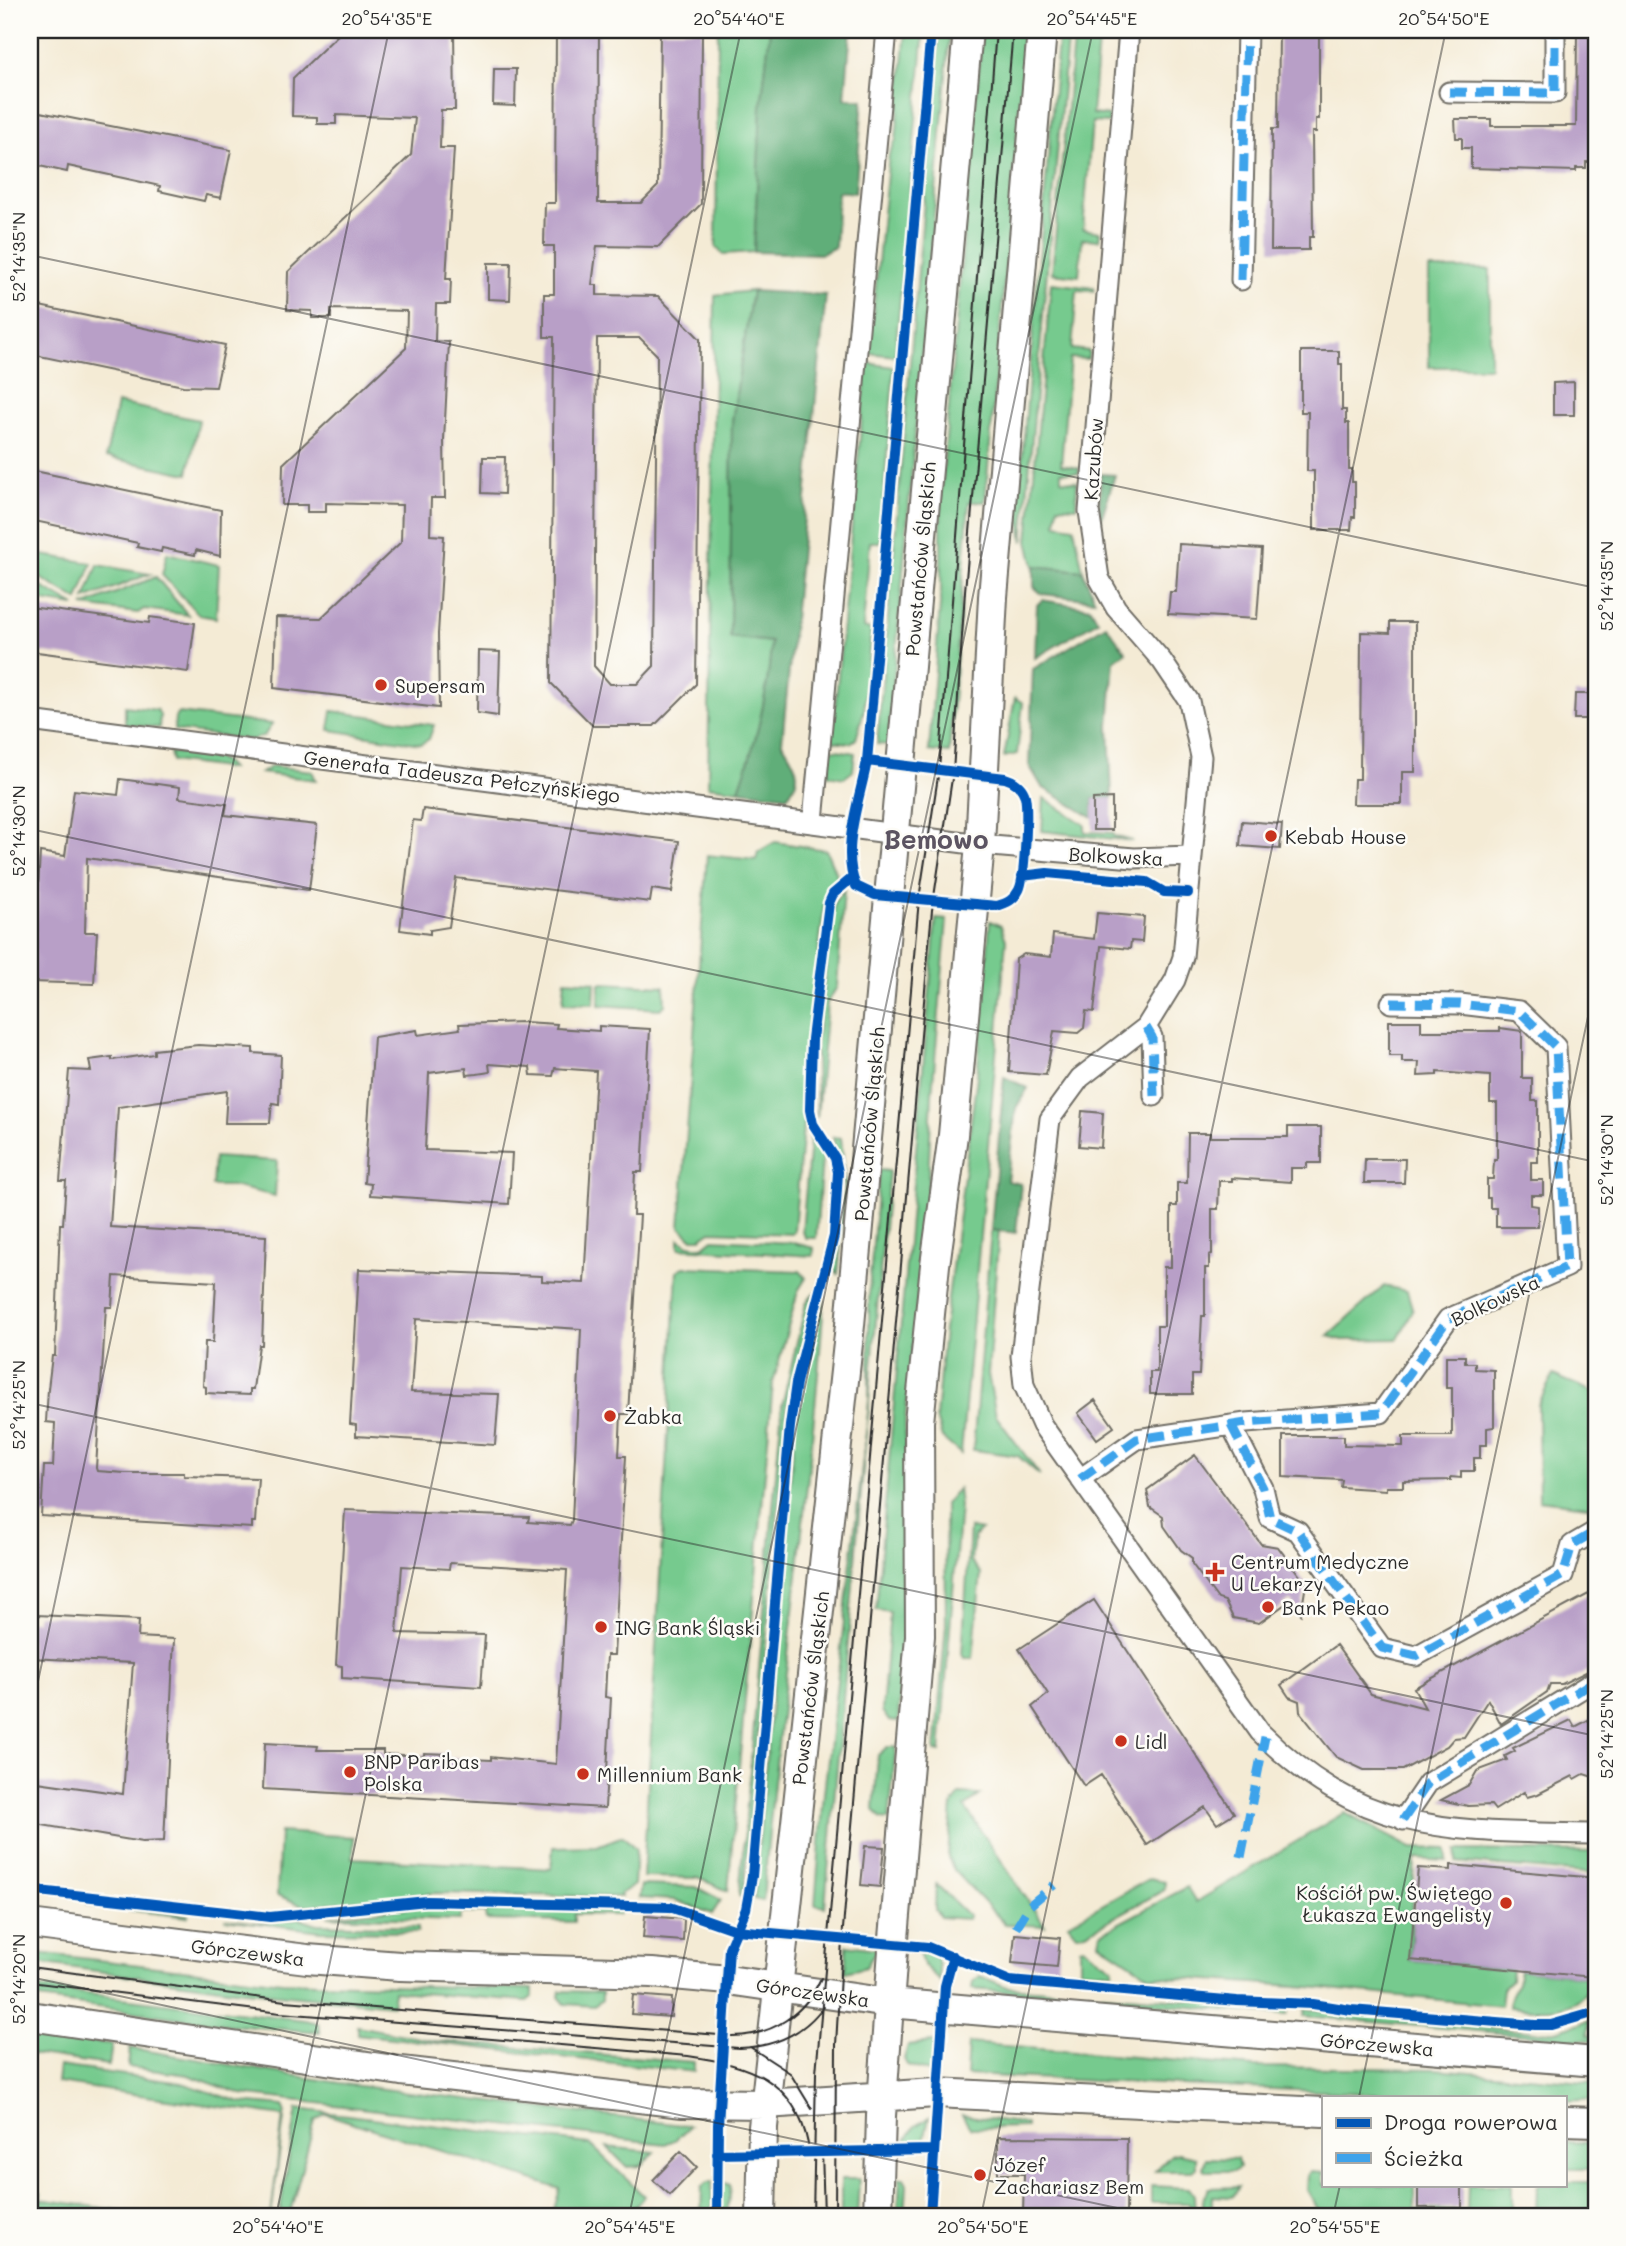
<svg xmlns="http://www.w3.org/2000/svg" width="1626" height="2246" viewBox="0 0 1626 2246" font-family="Mali,sans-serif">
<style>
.green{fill:#76ca8e;stroke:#507a5c;stroke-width:2}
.forest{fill:#60ae79;stroke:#466c52;stroke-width:2}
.building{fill:#b89fc7;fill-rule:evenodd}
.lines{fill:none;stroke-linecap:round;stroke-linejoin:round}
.minor-casing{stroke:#716e66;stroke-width:23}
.secondary-casing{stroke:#716e66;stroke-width:32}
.minor{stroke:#fff;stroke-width:19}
.secondary{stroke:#fff;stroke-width:28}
.tram{stroke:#2b2b2b;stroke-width:2}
.quiet{stroke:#3ea3eb;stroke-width:9;stroke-dasharray:18 9;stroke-linecap:butt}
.cycleway-casing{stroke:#fdfcf7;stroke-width:15}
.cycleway{stroke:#0057b8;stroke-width:10}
.ticks{fill:none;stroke:#2b2b2b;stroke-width:2;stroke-opacity:0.45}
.poi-dot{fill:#c8321e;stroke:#fdfcf7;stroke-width:2.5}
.labels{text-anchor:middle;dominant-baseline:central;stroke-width:5;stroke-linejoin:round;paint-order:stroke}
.street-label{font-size:19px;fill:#2b2b2b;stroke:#fdfcf7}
.poi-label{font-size:19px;fill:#2b2b2b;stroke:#fdfcf7;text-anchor:start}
.district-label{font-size:26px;font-weight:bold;fill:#5c5462;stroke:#fdfcf7}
.neatline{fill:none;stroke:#2b2b2b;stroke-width:2.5}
.ticks-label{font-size:18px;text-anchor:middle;fill:#2b2b2b}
</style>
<rect width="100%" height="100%" fill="#fdfcf7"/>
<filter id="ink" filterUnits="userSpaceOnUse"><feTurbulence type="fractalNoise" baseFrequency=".0143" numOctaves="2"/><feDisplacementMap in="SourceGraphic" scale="14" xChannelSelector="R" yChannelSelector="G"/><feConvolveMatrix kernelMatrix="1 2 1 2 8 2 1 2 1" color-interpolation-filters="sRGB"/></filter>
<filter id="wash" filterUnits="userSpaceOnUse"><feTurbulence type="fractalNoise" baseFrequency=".00686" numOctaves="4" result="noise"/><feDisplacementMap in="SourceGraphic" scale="28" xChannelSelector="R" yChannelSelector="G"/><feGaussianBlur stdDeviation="1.57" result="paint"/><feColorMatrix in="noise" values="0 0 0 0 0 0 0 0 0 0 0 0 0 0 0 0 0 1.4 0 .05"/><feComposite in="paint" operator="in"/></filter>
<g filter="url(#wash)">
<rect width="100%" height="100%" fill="#f4ebd5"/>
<path class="green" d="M718,30H770L761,107L754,252L723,254L716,247Z
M906,30H924L895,356L869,353L889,154L896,140Z
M939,30H950L888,745L877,744Z
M982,30H1026L985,502H969L949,753L929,751L941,592V495Z
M1059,30H1068L1023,542L1018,506Z
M1074,30H1099L1092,114L1109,116V123L1092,122L1083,229L1100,232L1099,240L1082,239L1079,276L1052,273Z
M1429,269H1490V367H1429Z
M1051,283L1094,288V291L1077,290L1072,349L1089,351L1088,359L1070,358L1061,465L1079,468V473L1061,472V480L1077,482L1076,507L1058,506L1056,524L1074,527L1083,571L1034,566L1028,541Z
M752,291L732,422L730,637L771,642C769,692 756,743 739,790L708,786L715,295Z
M867,363L894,367L880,542H870L863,628L871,630L864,711L856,739L850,743L832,741Z
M117,403L199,420L188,474L106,457Z
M30,553L92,563L78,600L30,572Z
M167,553L219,565L216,618L199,615L162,575Z
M98,565L150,574L85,599Z
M156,577L188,615L144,609L138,613L83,606Z
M30,580L75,606L30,599Z
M1015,698L1023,703L1017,754L1004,757Z
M125,706L157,710L160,715L159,728L125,724Z
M332,711L434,725L429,739L421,744L329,730Z
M179,713L272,724L264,736L251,740L174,730L175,717Z
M831,749L855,753L853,771L844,778L828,775Z
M170,752C188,754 222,752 231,769L172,761Z
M272,766L312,771L316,780L261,773Z
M1044,798L1085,825V832L1113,833L1114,836L1133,841L1042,831Z
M775,842L826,850L839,881L828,892L824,907L804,1076V1115L794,1230L792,1234L711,1231L701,1238H691L680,1227L707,855L756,860L758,852Z
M844,890L837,987L827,1003L817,1118L816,1045L834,902Z
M936,919L947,920L932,1094L927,1203L905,1421V1613L898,1722L889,1721L882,1711L890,1612L876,1610Z
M990,921L1001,926L1006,940L961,1454L942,1438L936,1418L944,1329L977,1076Z
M565,980L595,982L594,1004L563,1003Z
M600,983L664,986L665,1005L660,1009L599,1005Z
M811,1130L823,1146L816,1238H806L802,1232Z
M833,1137L841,1138L846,1186L838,1274L830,1266C838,1237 847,1198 842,1168C841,1156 834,1149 833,1137Z
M214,1157L277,1161L275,1196L232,1186H212Z
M879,1170L889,1171L826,1894L825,1907L815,1905L824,1793L869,1407V1291Z
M991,1230H999L988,1374L996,1416L1040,1475L1018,1456L973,1450Z
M679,1239L689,1245L703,1247L713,1239L794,1243L814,1248L813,1256L679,1248Z
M684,1267L800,1271L806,1278L798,1291L773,1383L728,1891L698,1878L643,1877L677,1271Z
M1384,1286L1407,1291L1413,1311L1398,1339L1343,1340L1328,1336Z
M815,1292L788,1399L743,1898L739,1896L782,1406L806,1303Z
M824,1299C810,1500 779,1700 763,1901L754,1899L796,1414L801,1384Z
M1553,1375L1596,1393V1507L1539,1500L1538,1405Z
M958,1488L960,1506L940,1752L935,1751L946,1625L945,1504Z
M970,1528L981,1530L974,1537L971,1561L981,1573L973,1658H964L962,1654Z
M887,1747H896L889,1820L881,1819L874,1810L878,1755Z
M960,1794L980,1795L965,1807L1045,1926L1005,1924L953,1869L948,1857L952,1805Z
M1344,1813L1411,1848L1447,1849V1861L1415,1859L1410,1960L1512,1969L1511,1980L1503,1988L1501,2006L1309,1987L1150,1976L1099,1942L1101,1933L1187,1887L1196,1902Z
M280,1832L354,1837L353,1858L551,1869L553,1847L597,1846L623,1836L636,1849L634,1885L620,1894L621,1897L437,1893L304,1906L277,1895Z
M1457,1850L1596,1852V1874L1456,1862Z
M1150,1878L1165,1882L1164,1890L1086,1933L1076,1934L1068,1924Z
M936,1884L969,1916L968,1919L940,1917L935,1910Z
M641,1885L696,1887L721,1900L712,1914L675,1900L639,1898Z
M86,1901L189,1915L187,1917L88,1905Z
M433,1905L621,1909L618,1915L574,1914V1922L486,1920L485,1913H461L460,1920L328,1916Z
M300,1918L317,1924L418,1927V1932L321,1931L224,1919L260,1923Z
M847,1945L877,1949L866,1967L845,1972Z
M1083,1947L1113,1968L1112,1972L1080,1970V1948Z
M30,1952L283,1982L533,1989V1996L527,2001L394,1991L392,2005L234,1990L30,1962Z
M919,1952L929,1953L938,1959L940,1981L923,1965Z
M1520,1970L1593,1977C1581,2016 1543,2010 1509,2007C1510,1992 1519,1984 1520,1970Z
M980,1976L1007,1987L1288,2008L1287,2015L972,1989L973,1982Z
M30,1987L305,2020L318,2023L320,2032L230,2025L30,1998Z
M560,1991L602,1992V2000L594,2006L565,2004L559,1997Z
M1305,2009L1535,2032L1556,2031L1590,2020L1588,2035L1596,2036V2041L1304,2016Z
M357,2026L435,2041L694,2062V2072L357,2034Z
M30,2034L112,2044L109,2065L30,2054Z
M935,2042L932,2073L907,2065L904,2059L908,2045Z
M968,2043L1253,2067L1436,2069L1596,2083V2099L1565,2101V2097H1446L966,2075Z
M130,2048L351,2085L690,2126L675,2140L665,2144L241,2094L188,2075L128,2067Z
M59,2066L182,2083L240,2102L283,2106L285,2110L271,2216L283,2116L57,2083Z
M297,2109L590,2144L644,2196L628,2216H552L560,2189L326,2114L315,2121L289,2216H279Z
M962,2115L1026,2124V2127L970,2128Z
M929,2118L924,2141L903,2145L915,2126Z
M1565,2142L1596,2143V2169H1565Z
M607,2147L655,2152L640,2166L627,2167Z
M1178,2153L1196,2157V2168L1192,2171H1155L1171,2155Z
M1206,2158L1237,2159L1239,2168L1235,2171H1207L1203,2168Z
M1311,2172L1323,2173V2185H1415V2210L1467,2211L1468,2185H1512V2216H1504L1503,2213L1418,2216L1417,2213L1320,2212L1319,2216H1310L1319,2211L1307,2190L1308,2175Z
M900,2178H904L907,2184L905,2216H898Z
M841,2179H859L857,2216H841Z
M720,2181L730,2185L727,2216H721Z
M708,2182H712V2216H701L702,2187Z
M1565,2182H1596V2214L1536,2216L1537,2185H1565Z
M1151,2186L1189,2188L1194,2195L1195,2216H1192L1189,2203H1151Z
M1238,2187L1232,2197L1212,2196V2216H1203V2199L1208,2188Z
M30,2191L41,2193L40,2199L158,2216C128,2216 51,2224 30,2204Z"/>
<path class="forest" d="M770,30H851L845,98L863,100L855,193L838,191L835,247L821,254L754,252L761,107Z
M752,291L826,295L782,742C794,762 806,776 787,796L739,790C756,743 769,692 771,642L730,637L732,422Z
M1101,474L1115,475L1098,529Z
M1034,566L1083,571L1095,600L1042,594L1034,587Z
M1042,600L1091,608L1098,621L1035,658L1037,605Z
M1106,625L1126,652L1114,661L1109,726L1112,798L1093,799V818L1042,787L1029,765L1033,669Z
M1004,1077L1028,1088L1016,1108L1007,1181L1021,1184L1016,1233L991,1230Z"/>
<g id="blocks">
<path class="building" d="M343,30H454L455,110H441L440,148H454L446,279H451L450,304H436L435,341L449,342L444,440L445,498H431L430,535L444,536L438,634L439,708L274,688L276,617L321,618L401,542L402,505L326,503V512H307V505H282L283,464L406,348L407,311L331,309V318H312V311L287,310L288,272L411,155L415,118L336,115V124H317V117L292,116L293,78Z
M556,30H599L598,203H641L658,186L660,30H702L701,204L658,247L597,246L592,285H597V295L658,296L700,339L696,684L654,726H593L551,683L554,337H544V294H554V246H544L545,203H555ZM597,338H640L657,355L654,666L637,684H610L594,666Z
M1279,30H1319V119H1316V132H1312L1313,237H1309V250H1271L1272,129H1278Z
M1577,30H1596V162H1586V168H1576V171L1471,168V148H1462V138H1456L1455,119H1491V126H1576Z
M494,69H516L515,106L493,105Z
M30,110L231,150L221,198L206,195L204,201L159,191L160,186L68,166L67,172L30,164Z
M488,263H511L510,300L488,299Z
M30,304L225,345L216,387L183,386L30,354Z
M1301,351H1339V364H1342V410H1346V423H1349V469H1352V482H1355V517H1352L1351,530H1314V471H1307L1308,412H1301Z
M1574,382V415H1553V383Z
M483,457H505L504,494L482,493Z
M30,470L221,510L220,556L196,550L195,555L162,548L161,552L137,547L138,543L30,520Z
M1179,544L1262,549L1257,619L1168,614L1170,592H1176Z
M30,607L149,623L150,617L195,623L188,672L30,651Z
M1390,622H1415V772H1402V804H1353L1354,779H1360L1361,632L1390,633Z
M478,651L500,652L498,716L477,713Z
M1575,694H1596V719H1574Z
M120,779L180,787L179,798L227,804L225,815L317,825L309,890L87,858L85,932H97L94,984L33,982L40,852L65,856L74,790L118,795Z
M1112,798V830H1093V799Z
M423,809L679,841L672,892L652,889L650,902L456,878L449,927L430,930V934L400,930L413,820L421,821Z
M1242,821L1282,824L1280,849L1240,846Z
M1097,913L1144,917L1142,942L1131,941L1130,949L1101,946L1094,1012L1086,1011L1084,1028L1078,1033L1054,1031L1046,1075L1009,1072L1016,959L1024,954L1051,957L1053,934L1094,939Z
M1389,1021H1421V1031H1500V1028L1522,1031V1078H1532V1101H1538V1162H1531V1180H1543V1195H1531V1205L1538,1206V1227H1496V1208H1490V1198H1487V1179H1493L1494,1160H1497V1103H1490V1076L1437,1072V1075L1418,1076L1419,1062H1402V1056H1389Z
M524,1022L557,1024L556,1028L599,1031V1026L650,1029L642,1172H635L633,1215H640L628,1414H621L619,1456H626L614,1655H607L605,1697L611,1698L605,1808L263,1789L265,1743L318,1746L317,1750H383V1754L424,1756V1753L448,1754V1758L491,1760V1757L556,1764L567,1570L450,1563L449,1569L402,1566L397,1633L485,1635L481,1687L342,1678V1666L336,1665L345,1510L529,1517L528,1522L570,1525L572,1520L581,1329L416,1319L411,1392L499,1394L495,1445L356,1436V1425L350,1424L359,1269L542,1276V1281L584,1283L596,1071L555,1068L553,1076L531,1075L530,1067L489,1064L490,1072L477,1074L467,1075L466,1068L429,1073L425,1150L512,1153L509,1204L370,1195L371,1184L364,1183L374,1037L417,1030L418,1035L460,1029L459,1024Z
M198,1045L253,1048V1053L281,1055L279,1104L272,1103L270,1123H225L227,1091L118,1107L110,1227L266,1236L262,1345H259L253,1389H250V1395L225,1394L206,1393V1387L203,1386L205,1342H213L216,1282L114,1276L112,1307H106L96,1468L97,1471L125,1473H184V1476L258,1478L255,1522H252V1528L41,1516L44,1466H53L55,1423L46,1422L48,1389L52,1356H55L60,1224H63L66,1181H60L69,1070L91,1071L89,1060L112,1057V1060L154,1054V1050Z
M1082,1111L1103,1113L1101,1148L1079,1146Z
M1288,1127H1321V1163H1307V1168H1291V1182L1232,1178V1181H1219L1218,1209H1212V1254L1209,1255V1268H1205V1316H1202L1199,1375H1192V1394H1150V1372H1157V1326H1164V1267H1171V1206H1177V1183H1187L1188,1133H1210V1137H1288Z
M1365,1159H1405L1404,1183H1364Z
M1446,1356H1465V1363H1475V1369L1494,1370V1427L1487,1428V1445H1480V1458H1474V1471H1461V1478L1451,1477V1480L1403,1481V1487H1386V1490L1341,1487L1342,1480L1283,1477V1436H1344V1445L1403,1446V1436H1452V1388H1446Z
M1095,1400L1114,1427L1097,1439L1078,1413Z
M1195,1455L1261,1544L1278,1547L1306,1584L1301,1614L1291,1600L1259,1623L1233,1618L1225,1601L1218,1599L1192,1564V1558L1181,1550L1164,1526L1163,1516L1150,1507L1147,1490Z
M1596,1590V1660L1590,1670L1562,1684H1550L1547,1692L1501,1724L1488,1700L1464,1737L1454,1738L1447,1746L1403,1770H1364L1336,1757L1300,1712L1299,1701L1289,1697L1281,1685L1336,1645L1371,1694L1425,1708L1414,1688Z
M1094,1600L1234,1813L1217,1824L1205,1807L1147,1845L1101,1775L1084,1786L1032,1707L1048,1694L1019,1649Z
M37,1615L139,1620L138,1637L174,1639L164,1841L142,1842L30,1823V1781L123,1794L133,1663L30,1658V1621H37Z
M1596,1716V1778L1584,1774L1575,1779L1573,1776L1538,1794L1527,1797L1524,1792L1495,1810L1491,1805L1468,1806L1441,1800L1469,1785L1477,1771L1507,1760L1505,1756L1515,1751L1513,1748L1571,1720L1575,1727Z
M865,1846L884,1847L880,1887L861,1885Z
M1451,1865L1596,1878V1971H1593V1977L1410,1960L1418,1868L1451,1870Z
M645,1916L684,1919L683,1941L643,1938Z
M1015,1934L1060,1938L1057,1967L1012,1963Z
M633,1995L672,1998L671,2017L631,2014Z
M998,2137L1127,2138L1126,2216H1023L1024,2174H998Z
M681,2151L697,2167L670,2195L653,2180Z
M1418,2185L1462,2186V2208H1418Z"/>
</g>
</g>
<g filter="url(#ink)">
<use href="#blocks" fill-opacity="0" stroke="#716e66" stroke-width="2"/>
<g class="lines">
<g class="minor-casing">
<path id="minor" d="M1129,30L1089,511L1099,578L1116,608L1162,661L1189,701L1201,757L1183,957L1175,980L1146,1027L1080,1078L1050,1119L1021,1356L1024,1385L1042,1425L1260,1732C1365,1838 1458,1831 1596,1834
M1449,92L1555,93V30
M1241,280L1247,30
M30,721L980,845L1134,858L1190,856
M813,821L887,30
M1146,1027L1152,1037L1154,1096
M1231,1425L1263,1488L1270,1518L1298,1531L1382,1648L1416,1656L1563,1575L1572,1545L1596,1531
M1080,1479L1137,1439L1246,1423L1381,1413L1448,1319L1567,1267L1556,1047L1519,1011L1460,1004L1391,1003
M1403,1820L1428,1783L1596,1680"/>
</g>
<g class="secondary-casing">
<path id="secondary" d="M30,1924L307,1959L400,1966L652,1973L728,1980L889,2003L1596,2062
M30,2016L401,2071L683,2103L765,2104L936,2093L1323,2112
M1565,2121L1596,2122
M761,2216L763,2127L850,1325L968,30
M878,2216L881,2116L893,1950L920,1636L919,1422L935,1265L953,1135L980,845L993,597L1042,30"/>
</g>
<use href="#minor" class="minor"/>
<use href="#secondary" class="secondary"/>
<path class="tram" d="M30,1967L285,2001L732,2036C772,2036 805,2014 821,1978
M30,1982L280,2013L739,2048C773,2047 802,2035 823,2007
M411,2032L688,2056C747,2064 795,2079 808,2144
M750,2047L790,2073L812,2109
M822,2150L824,2216
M813,2216L816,2073L919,899L939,770L996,30
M835,2216L836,2045L842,1940L932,910L953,772L965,591L1013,30"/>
<path class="quiet" d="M1449,92L1555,93V30
M1241,280L1247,30
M1146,1027L1152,1037L1154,1096
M1231,1425L1263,1488L1270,1518L1298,1531L1382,1648L1416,1656L1563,1575L1572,1545L1596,1531
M1080,1479L1137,1439L1246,1423L1381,1413L1448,1319L1567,1267L1556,1047L1519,1011L1460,1004L1391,1003
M1403,1820L1428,1783L1596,1680
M1241,1857L1265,1737
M1016,1928L1030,1905L1054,1885"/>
<g class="cycleway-casing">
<path id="cycleway" d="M867,761L1005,778C1015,781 1022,786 1025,796C1028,809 1025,879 1019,890C1014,900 1007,903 997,906L875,895L856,886C840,850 860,799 867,761L931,30
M1022,876L1047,873L1147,882L1164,892L1188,893
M30,1890L270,1917L427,1901L670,1907L736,1930L928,1947L1010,1981L1237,2001L1313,2004L1351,2010L1535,2025H1551L1596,2012
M717,2154L933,2150
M717,2216L718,2125L729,1948L746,1909L752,1876L790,1426L796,1383L834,1236L838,1172L835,1158L813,1124L810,1110L812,1039L829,903L833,894L852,878
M930,2216L945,1986L953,1956"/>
</g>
<use href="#cycleway" class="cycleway"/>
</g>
</g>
<path class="ticks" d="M30,61L36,30M30,255L1596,588M30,829L1596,1162M30,1403L1596,1736M30,1719L389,30M30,1977L1155,2216M1359,2097L1596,979M276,2216L741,30M629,2216L1093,30M981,2216L1446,30M1333,2216L1340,2185"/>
<g class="poi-dot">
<circle cx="381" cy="685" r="7"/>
<circle cx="1271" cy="836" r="7"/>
<circle cx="610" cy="1416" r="7"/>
<path d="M1211.5 1561.5h7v7h7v7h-7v7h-7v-7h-7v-7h7z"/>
<circle cx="1268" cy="1607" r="7"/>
<circle cx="601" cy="1627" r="7"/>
<circle cx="1121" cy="1741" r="7"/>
<circle cx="350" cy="1772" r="7"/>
<circle cx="583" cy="1774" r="7"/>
<circle cx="1506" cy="1903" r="7"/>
<circle cx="980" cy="2175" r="7"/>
</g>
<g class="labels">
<g class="street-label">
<text transform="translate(1093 459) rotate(-86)">Kazubów</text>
<text transform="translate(920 559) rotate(-85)">Powstańców Śląskich</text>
<text transform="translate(462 776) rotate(7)">Generała Tadeusza Pełczyńskiego</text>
<text transform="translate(1116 856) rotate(3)">Bolkowska</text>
<text transform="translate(869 1124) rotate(-85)">Powstańców Śląskich</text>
<text transform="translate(1495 1300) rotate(-25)">Bolkowska</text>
<text transform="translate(810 1688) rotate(-83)">Powstańców Śląskich</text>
<text transform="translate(248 1952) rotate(7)">Górczewska</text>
<text transform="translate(813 1992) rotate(8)">Górczewska</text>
<text transform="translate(1377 2044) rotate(5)">Górczewska</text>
</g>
<g class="poi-label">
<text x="395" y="685">Supersam</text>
<text x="1285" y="836">Kebab House</text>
<text x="624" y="1416">Żabka</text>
<text x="1231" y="1561">Centrum Medyczne<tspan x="1231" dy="22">U Lekarzy</tspan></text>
<text x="1282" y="1607">Bank Pekao</text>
<text x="615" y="1627">ING Bank Śląski</text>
<text x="1135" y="1741">Lidl</text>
<text x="364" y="1761">BNP Paribas<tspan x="364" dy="22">Polska</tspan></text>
<text x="597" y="1774">Millennium Bank</text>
<text x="1492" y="1892" text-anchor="end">Kościół pw. Świętego<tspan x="1492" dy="22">Łukasza Ewangelisty</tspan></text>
<text x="994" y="2164">Józef<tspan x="994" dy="22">Zachariasz Bem</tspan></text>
</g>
<g class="district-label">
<text x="936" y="839">Bemowo</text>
</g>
</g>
<rect width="1626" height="2246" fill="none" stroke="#fdfcf7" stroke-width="77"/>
<rect x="1322" y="2096" width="245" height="91" fill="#fdfcf7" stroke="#a9a8a5" stroke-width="2"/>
<rect x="1336" y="2118" width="35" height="10" fill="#0057b8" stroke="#a9a8a5" stroke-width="2"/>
<text x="1384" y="2130" font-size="21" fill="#2b2b2b">Droga rowerowa</text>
<rect x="1336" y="2153" width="35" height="10" fill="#3ea3eb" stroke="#a9a8a5" stroke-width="2"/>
<text x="1384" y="2166" font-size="21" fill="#2b2b2b">Ścieżka</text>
<rect x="38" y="38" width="1550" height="2170" class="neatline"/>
<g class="ticks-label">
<text x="387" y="25">20°54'35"E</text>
<text x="739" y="25">20°54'40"E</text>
<text x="1092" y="25">20°54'45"E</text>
<text x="1444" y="25">20°54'50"E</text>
<text transform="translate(19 257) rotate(-90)" y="6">52°14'35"N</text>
<text transform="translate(1607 586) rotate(-90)" y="6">52°14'35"N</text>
<text transform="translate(19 831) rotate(-90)" y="6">52°14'30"N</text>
<text transform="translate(1607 1160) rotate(-90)" y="6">52°14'30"N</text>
<text transform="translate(19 1405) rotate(-90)" y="6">52°14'25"N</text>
<text transform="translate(1607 1734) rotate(-90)" y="6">52°14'25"N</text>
<text transform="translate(19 1979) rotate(-90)" y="6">52°14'20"N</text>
<text x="278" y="2233">20°54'40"E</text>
<text x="630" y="2233">20°54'45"E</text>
<text x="983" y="2233">20°54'50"E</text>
<text x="1335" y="2233">20°54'55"E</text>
</g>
</svg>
